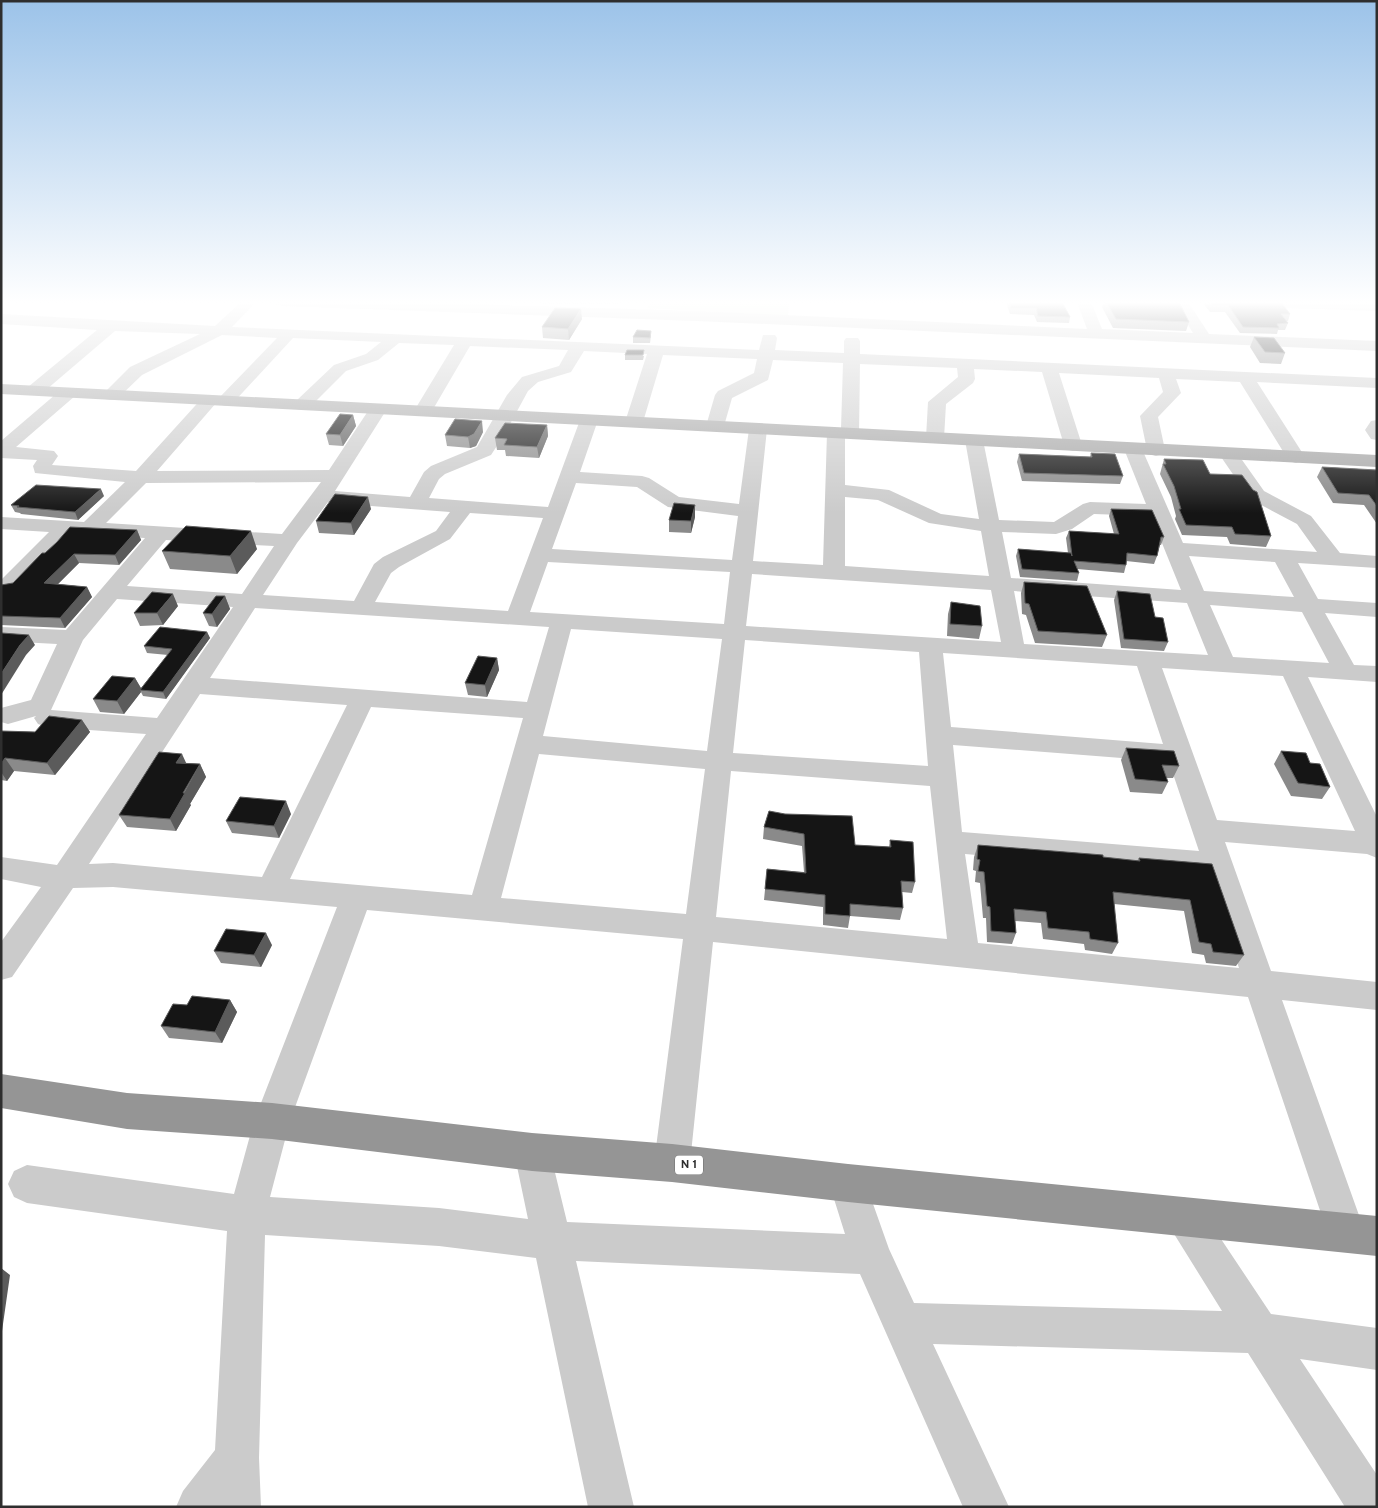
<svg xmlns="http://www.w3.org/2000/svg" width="1378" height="1508" viewBox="0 0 1378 1508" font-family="Overpass,sans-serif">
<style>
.green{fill:#e3ebdd}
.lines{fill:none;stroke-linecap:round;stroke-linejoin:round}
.minor{fill:#cbcbcb;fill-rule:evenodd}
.major{fill:#a6a6a6;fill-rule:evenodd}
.highway{fill:#959595;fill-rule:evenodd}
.wall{fill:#8a8a8a}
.shaded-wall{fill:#5b5b5b}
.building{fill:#151515;stroke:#5b5b5b}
.labels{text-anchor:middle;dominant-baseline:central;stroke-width:5;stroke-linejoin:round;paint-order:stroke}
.shield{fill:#fff;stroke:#6d6d6d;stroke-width:1}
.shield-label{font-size:12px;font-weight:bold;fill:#2e2e2e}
</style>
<rect width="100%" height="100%" fill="#fff"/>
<path class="green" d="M651,302H789L788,316L647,308Z"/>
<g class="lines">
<path class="minor" d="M241,302H256L232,327L759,350L763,335H775L777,338L775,350L844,353V341L846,338H858L860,341V354L1377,378V388L1257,382L1305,457L1303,461L1296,463L1289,461L1240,382L1176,379L1181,393L1158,417L1165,450L1163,454L1156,456L1149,454L1147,450L1140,416L1163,392L1159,378L1059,373L1082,445L1080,449L1073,451L1066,449L1064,445L1042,372L974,369L975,379L973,383L946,404L944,438L941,442L935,443L929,442L926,438L928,402L958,377L957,368L860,364L859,434L856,438H845V485L889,490L941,514L979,519L965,440L968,436L974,435L980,436L983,440L999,520L1054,522L1083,504L1090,502L1146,504L1124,449L1126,445L1133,443L1140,445L1142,449L1183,543L1317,552L1297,524L1250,499L1219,454L1221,450L1228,448L1235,450L1264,491L1311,516L1340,553L1377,556V568L1298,563L1318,599L1377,603V617L1325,613L1354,665L1377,666V682L1308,677L1377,817V858L1367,854L1225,842L1271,971L1377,982V1010L1282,1000L1365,1232L1360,1246L1346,1251L1332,1246L1248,997L713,942L690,1163L685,1176L672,1181L659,1176L654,1163L683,939L367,910L290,1121L270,1197L439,1208L528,1219L514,1152L519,1139L532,1134L545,1139L550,1152L567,1222L845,1234L829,1183L835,1170L848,1164L861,1170L889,1249L914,1303L1222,1311L1171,1229L1165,1216L1171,1203L1184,1197L1197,1203L1271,1314L1377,1328V1370L1300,1359L1377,1475V1507H1345L1248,1353L933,1344L1009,1507H963L860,1274L576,1261L634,1507H588L536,1258L439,1246L265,1235L259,1458L261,1507H176L183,1491L215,1450L227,1231L27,1203L14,1197L8,1184L14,1171L27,1165L234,1194L254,1121L337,907L113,887L73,888L12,977L1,980V942L41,887L1,879V857L57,865L146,734L47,727L38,724L34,718L36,716L8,724L1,722V708L31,700L57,644L1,641V627L66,630L145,538L71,534L17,591L1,594V580L49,532L1,529V517L84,522L125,482L35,473L33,466L37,460L1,458V441L63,388H75L78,392L75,396L16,447L54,451L58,456L52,465L136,471L204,396L210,395L218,399L277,338L222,335L142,375L117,399L111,400L105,399L102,395L130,367L200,334L115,331L40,395H28L25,391L28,387L97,330L1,324V314L215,326ZM293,338L381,342L366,354L334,365L296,401L293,405L296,409L302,410L308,409L346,371L378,360L399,343L454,345L414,411L417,415L423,416L429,415L432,411L470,346L568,350L559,366L522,377L507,395L477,447L431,466L424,472L410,497L335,491L387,409L384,405L378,404L372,405L329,470L157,471L217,402L225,406L231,405ZM584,351L647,354L625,422L628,426L634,427L640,426L643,422L663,355L757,359L754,373L718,391L715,395L706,426L709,430L715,431L721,430L724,426L732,398L768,380L773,360L843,363L841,429H830L827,433L823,565L753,561L767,429L764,425L758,424L752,425L749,429L739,504L679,497L649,478L642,476L580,472L598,420L595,416L589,415L583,416L580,420L548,507L429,498L439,479L445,474L491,455L504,435L528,391L538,382L571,372ZM321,482L282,534L106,523L146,483ZM576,483L637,487L668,507L738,516L732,560L552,549ZM845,497L878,500L929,523L981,531L989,576L845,566ZM328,502L332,503L450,512L436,531L383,557L374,564L354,601L263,595L297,543ZM470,513L543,518L508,611L375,602L391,573L399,567L450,539ZM1094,514L1151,516L1181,590L1011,578L1002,532L1056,534L1072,529ZM166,540L274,546L242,594L127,586ZM1189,556L1275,562L1294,597L1204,591ZM548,562L730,572L724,624L530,612ZM752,574L991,590L1001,642L746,626ZM1014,591L1187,603L1208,655L1024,644ZM117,599L233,607L157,718L51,710L83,640ZM1210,605L1302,612L1329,663L1233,657ZM255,608L549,627L527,702L210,678ZM571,629L722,639L707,751L543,736ZM745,640L919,652L928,766L733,753ZM943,653L1137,666L1163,744L951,727ZM1162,668L1283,676L1355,831L1217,820ZM200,694L347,705L262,877L113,863L89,864ZM371,707L523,718L472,895L290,879ZM953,745L1160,761L1168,759L1199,851L962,832ZM539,754L705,769L686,914L501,898ZM731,771L930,786L947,939L716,917ZM965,854L1207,874L1239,968L978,943Z
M275,302H402L697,311L1087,329L1077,302H1091L1102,329L1193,333L1174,302H1188L1209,334L1377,341V351L697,321L282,306L277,305Z
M1282,302L1377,303V311L1288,308L1283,307L1281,304Z
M1377,420V440L1371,439L1365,430L1371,421Z"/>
<path class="major" d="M1,384L1377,455V467L1,394Z"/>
<path class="highway" d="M1,1074L127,1093L272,1103L532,1133L672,1144L848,1164L1377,1216V1256L848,1202L672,1182L532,1171L272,1139L127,1129L1,1108Z"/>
</g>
<path class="wall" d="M542,302H618V304H542Z
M1006,302H1062L1070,317L1069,323L1037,322L1034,315L1010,314Z
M1104,302H1179L1189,322L1186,331L1113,328L1102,307Z
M1202,302H1281L1290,314L1288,321H1286L1288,323L1285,330H1278L1277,334L1240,333L1225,312H1210Z
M582,319L569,340L543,338L542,327Z
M651,331V336L650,343H633V337Z
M1254,337L1285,353L1281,364L1260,363L1250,347Z
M627,350L644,356L643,360H625V355Z
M353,415L356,426L343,446L329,445L326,434Z
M547,425L548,436L539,458L506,456L505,450H497L495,438Z
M483,432L476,446L470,448L447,446L445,435Z
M1091,453L1123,476L1120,484L1022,481L1017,462L1019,454L1090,457Z
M1164,459L1210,474L1271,536L1266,547L1230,544L1227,537L1182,535L1175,519L1176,516L1171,497L1160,474Z
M1322,467L1377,470V524L1364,505L1333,503L1317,477Z
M104,496L78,520L21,514L20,513L15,512L11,505Z
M371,509L354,535L319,533L316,521Z
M1111,509L1164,537L1161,545H1160L1157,556L1154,564L1126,561V565L1124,573L1077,569L1079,573L1077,581L1020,577L1016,556L1018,549L1068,553L1066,538L1069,531L1114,534L1109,516Z
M695,517L691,533L669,532V520Z
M137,530L141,540L119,565L79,563L58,584L87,587L92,597L65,628L1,625V585L13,583L45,553Z
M257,549L237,574L170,569L162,551Z
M1024,582L1107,635L1102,647L1035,643L1026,615L1022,614L1021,593Z
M1117,591L1155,617L1168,642L1164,651L1121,648L1114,600Z
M225,596L230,609L217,627L209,626L203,613Z
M951,602L982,626L979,639L947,636L948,614Z
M178,606L163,625L140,626L134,613Z
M207,632L210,638L166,699L143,696L141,692L124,714L100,712L93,699L135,678L141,688L168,655L147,653L144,646Z
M497,658L499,670L487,697L468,695L465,683Z
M82,720L90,732L55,775L14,771L7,781L1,780V731L35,732Z
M1126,748L1179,766L1173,778H1166L1168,782L1162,794L1130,792L1121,760Z
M1281,751L1310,763L1330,787L1322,799L1291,796L1274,764Z
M186,763L200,764L206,777L190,804L191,805L176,831L127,827L119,815Z
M769,811L855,845L889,847L890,840L915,882L912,893L902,892L903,908L900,920L850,916L848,928L823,925V907L764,900L767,869L804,872L802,846L763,839L764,827Z
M291,814L279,838L232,833L226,821Z
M978,845L1137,861L1139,858L1212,864L1244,955L1236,966L1206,963L1204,955L1192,953L1184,911L1114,904L1118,943L1112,954L1085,950L1084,944L1043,939L1041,923L1015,921L1016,933L1012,944L987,942L986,918H983L980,883L975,882L976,871L973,870L974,857Z
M272,945L261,967L221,963L214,951Z
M230,1000L237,1012L222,1043L169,1038L161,1026L187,1005Z"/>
<path class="shaded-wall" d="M581,309L582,319L569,340L568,329Z
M353,415L356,426L343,446L340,435Z
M482,421L483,432L476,446L470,448L468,437Z
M547,425L548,436L539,458L537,447Z
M101,489L104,496L78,520L75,512Z
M368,497L371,509L354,535L351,523Z
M695,505V517L691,533V521Z
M137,530L141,540L119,565L115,555Z
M251,531L257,549L237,574L230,556Z
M74,554L79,563L49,593L44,583Z
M87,587L92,597L65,628L60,618Z
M173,594L178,606L163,625L157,613Z
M225,596L230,609L217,627L212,614Z
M207,632L210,638L166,699L163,692Z
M29,635L35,645L26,655L1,695V674L20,645Z
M497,658L499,670L487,697L485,685Z
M135,678L142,690H140L141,692L124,714L117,701Z
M82,720L90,732L55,775L47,763Z
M182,754L188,767L176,763Z
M5,758L14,771L7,781L1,772V764Z
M200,764L206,777L190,804L191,805L176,831L170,819Z
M286,801L291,814L279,838L274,826Z
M266,933L272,945L261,967L254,955Z
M230,1000L237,1012L222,1043L215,1032Z
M1,1268L10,1275L1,1338Z"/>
<path class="building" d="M1009,302H1062L1070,317L1038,316L1036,308H1011Z
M1106,302H1179L1189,322L1116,319Z
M1210,302H1281L1290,314H1281L1288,323L1277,324L1279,328L1243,327L1228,305H1213Z
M555,308L581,309L568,329L542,327Z
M637,330L651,331L650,338L633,337Z
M1254,337L1274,338L1285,353L1265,352Z
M627,350H644L643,355H625Z
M340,414L353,415L340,435L326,434Z
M455,419L482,421L474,434L468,437L445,435Z
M505,423L547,425L537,447L504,445L507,439L495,438Z
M1091,453L1115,454L1123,476L1024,473L1019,454L1092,457Z
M1164,459L1203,460L1210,474L1242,475L1253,490L1257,492L1271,536L1235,534L1232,527L1186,525L1179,509H1181L1174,486L1163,464H1166Z
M1322,467L1377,470V506L1369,495L1338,493Z
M36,485L101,489L75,512L17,507L19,506L11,505Z
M335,494L368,497L351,523L316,521Z
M674,503L695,505L691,521L669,520Z
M1111,509L1152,510L1164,537H1161L1157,556L1127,553L1126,565L1074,561L1079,573L1022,569L1018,549L1071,553L1072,556L1069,531L1119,534Z
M186,526L251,531L230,556L162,551Z
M70,527L137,530L115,555L74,554L44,583L87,587L60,618L1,616V585L13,583L42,553H45L57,542Z
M1024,582L1087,586L1107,635L1038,631L1029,604L1025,603Z
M1117,591L1150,594L1155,617L1163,618L1168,642L1124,639Z
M152,592L173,594L157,613H134Z
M216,596H225L212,614L203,613Z
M951,602L980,606L982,626L950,624Z
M160,627L207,632L163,692L140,690L172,649L144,646Z
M2,633L29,635L20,645L1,674V634Z
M478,656L497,658L485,685L465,683Z
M112,676L135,678L117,701L93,699Z
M49,716L82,720L47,763L5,758L1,764V731L35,732Z
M1126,748L1174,751L1179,766L1162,765L1168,782L1135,779Z
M1281,751L1306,753L1310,763L1320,764L1330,787L1298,783Z
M159,752L182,754L176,763L200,764L183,793H185L170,819L119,815Z
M240,797L286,801L274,826L226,821Z
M769,811L785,814L852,816L855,845L891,847L890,840L913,842L915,882L901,881L903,908L850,904V916L825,914V895L765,889L767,869L806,873L804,834L764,827Z
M978,845L1103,855V857L1140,861L1139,858L1212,864L1244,955L1213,952L1211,944L1199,942L1190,900L1113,892L1118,943L1090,939L1089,932L1048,928L1046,912L1014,909L1016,933L991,931L990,907L987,906L984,872L978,871L980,860L977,859Z
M226,929L266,933L254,955L214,951Z
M192,996L230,1000L215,1032L161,1026L173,1004L187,1005Z"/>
<linearGradient id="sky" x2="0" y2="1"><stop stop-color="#9cc3e9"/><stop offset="0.59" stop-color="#fff"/><stop offset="1" stop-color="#fff" stop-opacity="0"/></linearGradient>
<rect width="1378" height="513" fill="url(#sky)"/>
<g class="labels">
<rect class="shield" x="675" y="1155.5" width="28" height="19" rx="4"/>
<g class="shield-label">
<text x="689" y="1165">N 1</text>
</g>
</g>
<rect width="1378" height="1508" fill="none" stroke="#2e2e2e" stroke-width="5"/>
</svg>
